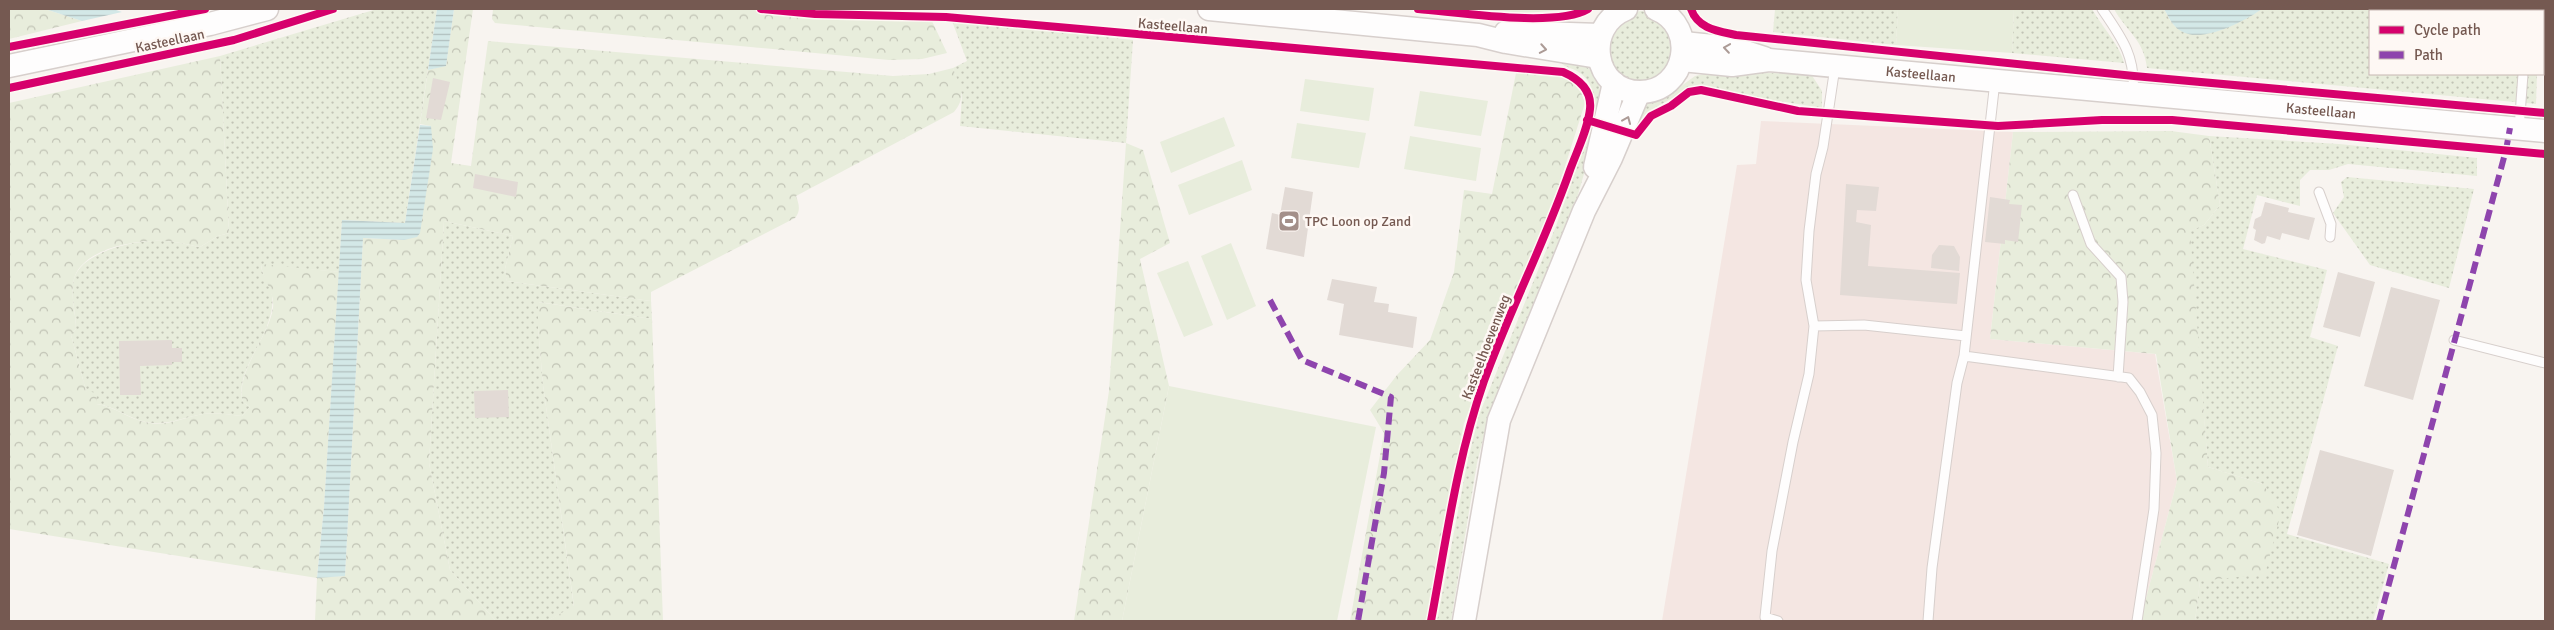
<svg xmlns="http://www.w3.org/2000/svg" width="2554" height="630" viewBox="0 0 2554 630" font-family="Signika,sans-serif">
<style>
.commercial{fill:#f4e6e2}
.grass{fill:url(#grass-dots)}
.forest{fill:url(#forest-crowns)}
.garden{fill:#e8eddc}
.water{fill:url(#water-rules)}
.building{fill:#e2dad5}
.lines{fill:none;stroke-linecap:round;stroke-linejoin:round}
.service-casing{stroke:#d7cfcc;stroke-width:11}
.tertiary-casing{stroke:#d7cfcc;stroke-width:25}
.service{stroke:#fefdfd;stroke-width:9}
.tertiary{stroke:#fefdfd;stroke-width:22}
.quiet{stroke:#8e44ad;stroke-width:6;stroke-dasharray:12 6;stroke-linecap:butt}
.cycleway-casing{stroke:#fef8f4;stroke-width:11}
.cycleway{stroke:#d6006c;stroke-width:8}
.oneway{stroke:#ac9b96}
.labels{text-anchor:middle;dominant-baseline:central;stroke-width:5;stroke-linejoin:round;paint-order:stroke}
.street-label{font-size:14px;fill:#755951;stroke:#fef8f4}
.poi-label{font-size:14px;fill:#755951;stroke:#fef8f4;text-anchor:start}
</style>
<defs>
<pattern id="grass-dots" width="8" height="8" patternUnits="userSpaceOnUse" patternTransform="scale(1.25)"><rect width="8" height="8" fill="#e8eddc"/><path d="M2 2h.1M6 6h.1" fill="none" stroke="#c1c3b5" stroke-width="1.8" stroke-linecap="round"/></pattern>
<pattern id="forest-crowns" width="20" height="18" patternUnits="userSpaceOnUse" patternTransform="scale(1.25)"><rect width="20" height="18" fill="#e8eddc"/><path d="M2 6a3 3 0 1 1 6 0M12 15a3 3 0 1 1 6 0" fill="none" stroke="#c1c3b5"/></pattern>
<pattern id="water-rules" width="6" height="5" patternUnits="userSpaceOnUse" patternTransform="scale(1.25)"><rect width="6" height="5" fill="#d3e8e7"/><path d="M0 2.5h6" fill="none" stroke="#b0bfbe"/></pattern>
</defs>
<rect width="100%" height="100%" fill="#f8f4f0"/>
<path class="commercial" d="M1761,121L2013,132L1990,339L2155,354L2177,481L2140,621H1662L1737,165L1756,164Z"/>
<path class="grass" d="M377,9H437L405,223L342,220L339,272L261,265C262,273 264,275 268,282C275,297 273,311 267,326C259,349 235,378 243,402L250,407L242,416C230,415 215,412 203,414C186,417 171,424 154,423C131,422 117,406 96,404L86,391L71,335L76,329C76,312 70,296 74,279C81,253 130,241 154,241C169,240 184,244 200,247L218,236L229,233L220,56Z
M1775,9H1898L1896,45L1773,32Z
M2014,9H2092C2101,25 2121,47 2124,63L2012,53Z
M2114,9H2164C2167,14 2170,22 2175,26C2198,47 2241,22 2262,9H2527L2528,11H2370V74H2537L2536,104L2147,68C2144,40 2127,32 2114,9Z
M1641,11L1652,13L1670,25L1675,65L1641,86L1614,73C1607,51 1599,42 1618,24C1626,17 1630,13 1641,11Z
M952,21L1133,40L1126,143L960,126L962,95L953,68L967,61Z
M1575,58C1602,75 1603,89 1598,119L1594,114C1595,96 1593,79 1575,70C1569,67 1563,67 1559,60Z
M1713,72L1811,74L1822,91V108L1693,87C1674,99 1646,107 1637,128L1632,127L1638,114L1646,105L1669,95L1695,76Z
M1591,128L1597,129L1577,198L1487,424L1477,463L1451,621H1437L1467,464L1479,415L1556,226Z
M2209,136L2339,144L2477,158V176L2348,164L2329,170H2310L2300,180V206L2257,195L2243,249L2327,270L2310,337L2338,346L2287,534L2389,564L2373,621H2195L2200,580L2263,484L2208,467L2189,231L2204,225L2220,205Z
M2347,177L2474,189L2449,288L2370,265L2333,213L2344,197L2341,182Z
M444,221L513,236L505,269L507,281L651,301L652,319L539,302L538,327L543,385L574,607L547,621H496L450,570L429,463Z"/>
<path class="forest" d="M9,9H45L82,21L9,39Z
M454,9H473L451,163L471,166L488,41L893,76L929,74L953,68C959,86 968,95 954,112L796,196C799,204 801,211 795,218L651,292V301L507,281L505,269L513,236L444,221L429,463L450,570L496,621H315L317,578L9,529V103L220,56L229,233L218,236L200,247C184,244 169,240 154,241C129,241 81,251 74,279C70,296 76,313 76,329L71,335L86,391L97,393L96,404C115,406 129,420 150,423C168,426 185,417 203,414C215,412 230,415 242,416L250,407L243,402C234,375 269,336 273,308C275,290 262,280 261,264L339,272L324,507L317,577L345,576L363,238L404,240L431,126L420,124L428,70L446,65Z
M493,9H822L931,19L947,53L922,59L889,60L495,23L492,19Z
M1450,9H1575L1526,13Z
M1516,73L1561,77L1572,82L1581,92L1585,103L1550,214L1510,305L1464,423L1427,621H1350L1384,433L1370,410L1397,375L1430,340L1454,272L1464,190L1492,194Z
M2171,131L2209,136L2220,205L2204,225L2190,231L2208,467L2263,484L2281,513L2265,574L2200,581L2195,621H2140L2177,481L2156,354L1990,339L2013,132Z
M1126,143L1143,150L1170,243L1140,259L1169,386L1122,621H1074L1109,391Z
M538,302L652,319L663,621H547L574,606L543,385L538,327Z"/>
<path class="garden" d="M1898,9H2014L2012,53L1896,45Z
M1305,79L1374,88L1369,121L1300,111Z
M1420,91L1488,101L1481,136L1414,126Z
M1224,117L1235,146L1171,173L1160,142Z
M1297,123L1366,133L1359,168L1291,158Z
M1410,136L1481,148L1476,181L1404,169Z
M1242,160L1252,190L1189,215L1178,185Z
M1231,243L1256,306L1227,320L1201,256Z
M1188,261L1213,325L1184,337L1157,273Z
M1169,386L1376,427L1337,621H1122Z"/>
<path class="water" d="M45,9H113L122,12L82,21Z
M437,9H454L446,66L428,70Z
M2164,9H2262C2245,21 2202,44 2181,31C2173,27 2168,16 2164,9Z
M420,125L431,126L433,149L420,233L417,237L404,240L363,238L345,576L317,578L324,507L342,220L405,223Z"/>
<path class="building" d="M433,78L450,82L441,120L426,118Z
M475,174L518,182L516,197L473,188Z
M1846,184L1879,187L1876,211L1857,210L1856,222L1871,225L1868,266L1960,273L1957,304L1840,295Z
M1285,187L1313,192L1304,257L1266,249L1272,213L1280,215Z
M1990,197L2010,200L2009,204L2022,205L2018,242L2005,240V244L1985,242Z
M2265,202L2289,208L2288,212L2315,218L2309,240L2282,233L2280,240L2267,236L2265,243L2262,244L2254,240L2256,230L2253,228L2255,219L2261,216Z
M1939,245L1954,246L1960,257L1959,271L1931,268L1932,255Z
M2338,272L2375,282L2360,337L2323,327Z
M1332,279L1377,287L1374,302L1389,304L1388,312L1417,317L1413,348L1339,335L1344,304L1327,300Z
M2391,287L2440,300L2413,400L2364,386Z
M172,340V348H182V362H172V365L140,366L141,395H120L119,341Z
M508,390L509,417L475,418L474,391Z
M2320,450L2394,470L2371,556L2297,535Z"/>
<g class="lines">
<g class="service-casing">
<path id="service" d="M2102,9C2122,38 2136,57 2133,93
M2436,9L2438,11
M2410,11L2411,9
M1835,67L1823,147L1816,174L1809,231L1806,280L1814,326L1864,325L1966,336
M2519,129L2523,74
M2319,192L2331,224L2330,237
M2073,195L2091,244L2121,277L2123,302L2118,377
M2454,340L2545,363
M1964,356L2129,378L2140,392L2152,415L2156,453L2154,509L2137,621
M1778,621L1765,617L1772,551L1793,442L1809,374L1814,326
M1928,621L1932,568L1957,383L1964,356L1995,81"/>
</g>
<g class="tertiary-casing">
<g id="tertiary">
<path d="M1209,9L1478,35L1506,42L1598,57"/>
<path d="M1626,9C1583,26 1593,92 1640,92C1687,92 1699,26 1656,9"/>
<path d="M1506,32L1600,35"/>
<path d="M1683,43L1733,48L1764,58"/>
<path id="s1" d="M1682,60L1732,65L1769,60L2545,131"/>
<path d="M9,66L210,24L267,9"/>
<path d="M1595,167L1614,83"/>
<path d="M1464,621L1499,420L1584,211L1611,158L1639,92"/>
</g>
</g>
<use href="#service" class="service"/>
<use href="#tertiary" class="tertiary"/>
<path class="quiet" d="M1270,300L1302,360L1391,397L1384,473L1358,621
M2379,621L2506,150L2510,128"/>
<g class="cycleway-casing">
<path id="cycleway" d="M761,9L815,14L946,17L1563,72C1579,79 1592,90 1590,109C1588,129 1577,151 1570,170C1545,242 1510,309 1484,381C1457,458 1446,541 1431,621
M1418,9C1457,12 1556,28 1588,9
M1691,9C1698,29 1718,31 1736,35L2134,76L2545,113
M9,47L205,9
M9,88L234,40L333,9
M1587,120L1636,135L1651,116L1671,106L1689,92L1701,90L1798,111L1998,126L2102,120H2172L2545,154"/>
</g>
<use href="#cycleway" class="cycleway"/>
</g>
<defs><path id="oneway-chevron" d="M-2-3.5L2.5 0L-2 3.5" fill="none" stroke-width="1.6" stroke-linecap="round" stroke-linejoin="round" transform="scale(1.25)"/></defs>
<g class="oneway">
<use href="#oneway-chevron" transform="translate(1727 48) rotate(-172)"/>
<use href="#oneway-chevron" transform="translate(1543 49) rotate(10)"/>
<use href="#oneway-chevron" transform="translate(1627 120) rotate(-67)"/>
</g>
<defs>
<g id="stadium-square" transform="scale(1.125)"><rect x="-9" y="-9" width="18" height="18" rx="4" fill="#a38f89" stroke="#fef8f4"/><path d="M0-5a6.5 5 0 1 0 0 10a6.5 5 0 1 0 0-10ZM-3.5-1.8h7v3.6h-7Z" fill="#fff"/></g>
</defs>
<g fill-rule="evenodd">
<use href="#stadium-square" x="1289" y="221"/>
</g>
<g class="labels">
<g class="street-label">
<text transform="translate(1173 26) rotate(5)">Kasteellaan</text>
<text transform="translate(170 41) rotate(-12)">Kasteellaan</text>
<text stroke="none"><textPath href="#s1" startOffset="240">Kasteellaan</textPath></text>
<text stroke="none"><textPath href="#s1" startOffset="642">Kasteellaan</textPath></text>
<text transform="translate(1486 347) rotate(-69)">Kasteelhoevenweg</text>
</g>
<g class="poi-label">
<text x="1305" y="221">TPC Loon op Zand</text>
</g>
</g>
<rect width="2554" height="630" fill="none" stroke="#755951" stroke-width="20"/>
<rect x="2369" y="10" width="175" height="65" fill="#fef8f4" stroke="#c7b8b3"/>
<rect x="2379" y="26" width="25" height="8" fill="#d6006c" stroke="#c7b8b3"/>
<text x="2414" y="35" font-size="15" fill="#755951">Cycle path</text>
<rect x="2379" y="51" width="25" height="8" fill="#8e44ad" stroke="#c7b8b3"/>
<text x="2414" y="60" font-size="15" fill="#755951">Path</text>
</svg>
